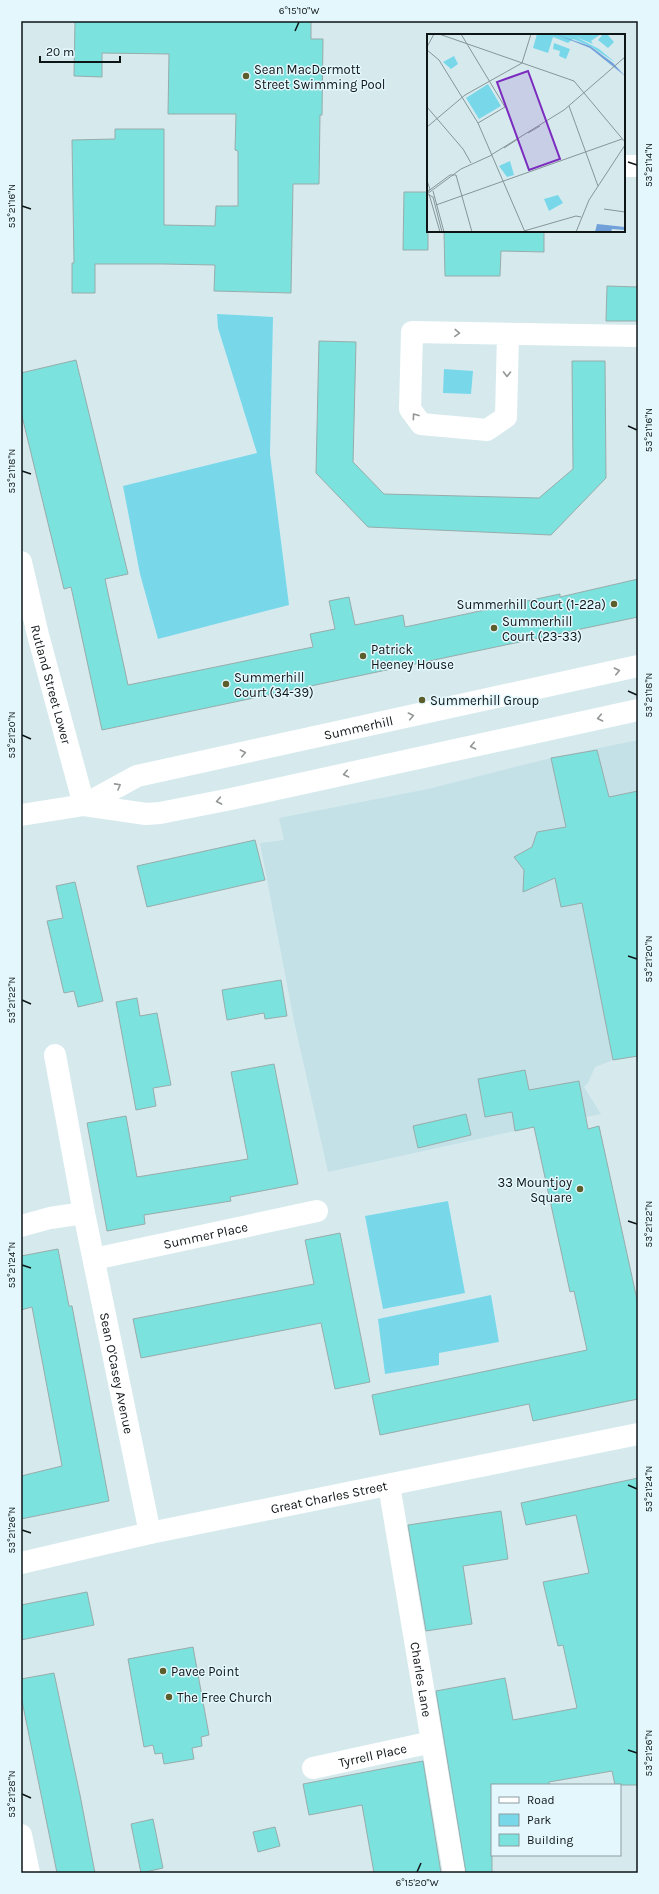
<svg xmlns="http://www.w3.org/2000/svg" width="659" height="1894" viewBox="0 0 659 1894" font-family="Karla,sans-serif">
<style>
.built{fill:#c3e1e7}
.green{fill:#79d7ea}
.building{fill:#7be2de;stroke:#98acab}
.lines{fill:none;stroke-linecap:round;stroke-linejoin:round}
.minor{stroke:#fff;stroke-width:22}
.major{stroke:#fff;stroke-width:22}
.oneway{stroke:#939697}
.ticks{fill:none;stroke:#0e1517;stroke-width:1.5}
.poi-dot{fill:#5b5e2c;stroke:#e3f7fc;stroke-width:1.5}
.labels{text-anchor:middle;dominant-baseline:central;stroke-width:3;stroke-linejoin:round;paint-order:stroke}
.poi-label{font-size:13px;fill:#0e1517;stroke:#e3f7fc;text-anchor:start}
.street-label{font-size:13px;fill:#0e1517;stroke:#e3f7fc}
.inset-road{fill:none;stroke:#869598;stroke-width:1}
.view{fill:#7b2cbf;fill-opacity:0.15;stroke:#7b2cbf;stroke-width:2}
.inset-edge{fill:none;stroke:#0e1517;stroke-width:2}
.neatline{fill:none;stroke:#0e1517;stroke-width:1.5}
.ticks-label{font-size:10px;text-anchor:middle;fill:#0e1517}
</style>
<rect width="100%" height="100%" fill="#d6eaee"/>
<path class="built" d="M638,740V1056L613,1060L595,1067L588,1083L584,1087L601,1114L515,1131L328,1172L294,1021L260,843L284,840L279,818L428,789L551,758Z"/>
<path class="green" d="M217,314L273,317L270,454L289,605L158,639L140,574L123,486L257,453L218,328Z
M444,369L473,371L471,394L443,393Z
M448,1201L465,1293L383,1309L365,1216Z
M491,1295L499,1342L439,1353V1365L385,1374L378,1319Z"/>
<path class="building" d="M75,21H311V39H323L322,115H320L319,184H293L291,293L214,291L215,265L164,264H95V293H72V263H74L72,140L115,139V129H164V225L215,226L216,206H238V151L235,150L236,114H168L169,54L102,53V77L74,76Z
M404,192H428V250H403Z
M444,231H544V252L501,251L500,276H445Z
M607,286L638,287V321H606Z
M319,341L356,342L353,462L384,494L539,498L573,469L572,361H605L606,478L551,535L368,527L316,473Z
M76,360L128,574L105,579L128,685L313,647L310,634L335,629L329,601L349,597L355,625L403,615L405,627L560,594V597L638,579V617L102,730L71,587L64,589L21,412V373Z
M597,750L609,797L638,791V1056L613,1060L582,903L561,907L555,878L523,892L524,870L514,857L532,847L537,832L566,827L551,758Z
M255,840L265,880L147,907L137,866Z
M75,882L103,1001L78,1007L74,991L64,993L47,921L63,918L56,886Z
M281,980L287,1016L265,1019L264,1013L227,1020L222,990Z
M137,998L140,1016L157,1013L171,1085L153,1088L156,1106L136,1110L116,1002Z
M274,1064L298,1184L230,1197L231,1201L144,1215L145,1224L107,1231L87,1123L126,1116L137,1177L248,1159L231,1072Z
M525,1070L529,1090L579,1081L588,1129L599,1126L638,1304V1399L533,1421L529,1404L380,1435L372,1395L587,1350L574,1291L570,1292L534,1127L515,1131L512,1112L485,1117L478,1079Z
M466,1114L471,1135L418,1148L413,1126Z
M340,1233L370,1382L335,1389L321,1323L141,1358L133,1319L314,1284L305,1240Z
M58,1249L69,1306H72L109,1501L21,1519V1476L62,1466L32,1307L21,1310V1256Z
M638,1478V1785H615L612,1771L549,1782V1785H492V1873H466L436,1691L505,1678L513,1720L577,1708L563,1645L558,1646L543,1582L589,1573L576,1515L526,1525L521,1503Z
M501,1511L508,1559L463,1566L472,1624L426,1631L408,1525Z
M87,1592L94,1625L21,1640V1605Z
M193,1647L209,1735L201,1737L202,1746L192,1748L194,1759L164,1764L162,1753L155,1754L153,1745L144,1747L128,1659Z
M54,1673L80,1795L95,1873H57L21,1696V1679Z
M423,1761L441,1873H374L362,1805L309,1815L303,1784Z
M153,1819L163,1868L141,1873L131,1824Z
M275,1827L280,1846L258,1852L253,1832Z"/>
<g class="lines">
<g class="minor">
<path d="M625,166H638"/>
<path d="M508,335L506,417L487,430L421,424L410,409L412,332L638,336"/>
<path id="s1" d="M21,562L38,635L84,805"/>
<path id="s2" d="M55,1055L84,1213L150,1533"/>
<path d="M21,1226L50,1218L84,1213"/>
<path id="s3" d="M94,1259L317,1211"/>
<path id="s4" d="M389,1485L454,1873"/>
<path id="s5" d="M21,1563L150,1533L638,1434"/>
<path id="s6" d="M313,1768L432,1742"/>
<path d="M21,1835L29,1873"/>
</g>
<g class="major">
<path id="s7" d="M84,805L137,776L638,666"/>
<path d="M21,815L84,805L146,814L160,813L231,799L638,710"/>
</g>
</g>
<defs><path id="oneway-chevron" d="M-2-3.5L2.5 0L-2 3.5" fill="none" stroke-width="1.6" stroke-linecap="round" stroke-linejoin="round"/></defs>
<g class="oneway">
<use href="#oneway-chevron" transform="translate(457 333) rotate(2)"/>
<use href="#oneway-chevron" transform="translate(507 374) rotate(91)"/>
<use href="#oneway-chevron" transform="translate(415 416) rotate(-126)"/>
<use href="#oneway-chevron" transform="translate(617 671) rotate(-13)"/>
<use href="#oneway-chevron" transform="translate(411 716) rotate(-12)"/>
<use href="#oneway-chevron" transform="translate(600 718) rotate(168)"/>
<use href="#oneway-chevron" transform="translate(473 746) rotate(168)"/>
<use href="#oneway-chevron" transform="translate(243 753) rotate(-12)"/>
<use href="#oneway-chevron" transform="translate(346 774) rotate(168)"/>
<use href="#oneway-chevron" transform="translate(118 786) rotate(-29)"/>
<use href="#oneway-chevron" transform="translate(219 801) rotate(169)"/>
</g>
<path class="ticks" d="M295,31L299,22M628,162L637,165M22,206L31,209M628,426L637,430M22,471L31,474M628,691L637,695M22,735L31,739M628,956L637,959M22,1000L31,1004M628,1221L637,1224M22,1265L31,1268M628,1485L637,1489M22,1530L31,1533M628,1750L637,1753M22,1794L31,1798M417,1872L421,1863"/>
<g class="poi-dot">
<circle cx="246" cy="76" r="4"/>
<circle cx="614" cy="604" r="4"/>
<circle cx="494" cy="628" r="4"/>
<circle cx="363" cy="656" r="4"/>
<circle cx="226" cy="684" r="4"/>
<circle cx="422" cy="700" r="4"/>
<circle cx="580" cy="1189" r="4"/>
<circle cx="163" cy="1671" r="4"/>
<circle cx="169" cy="1697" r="4"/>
</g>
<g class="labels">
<g class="poi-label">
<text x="254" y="69">Sean MacDermott<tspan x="254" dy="15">Street Swimming Pool</tspan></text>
<text x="606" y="604" text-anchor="end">Summerhill Court (1-22a)</text>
<text x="502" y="621">Summerhill<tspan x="502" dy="15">Court (23-33)</tspan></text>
<text x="371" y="649">Patrick<tspan x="371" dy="15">Heeney House</tspan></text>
<text x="234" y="677">Summerhill<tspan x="234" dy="15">Court (34-39)</tspan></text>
<text x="430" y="700">Summerhill Group</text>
<text x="572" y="1182" text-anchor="end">33 Mountjoy<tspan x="572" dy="15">Square</tspan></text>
<text x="171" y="1671">Pavee Point</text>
<text x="177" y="1697">The Free Church</text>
</g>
<g class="street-label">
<text stroke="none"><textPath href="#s1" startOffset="126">Rutland Street Lower</textPath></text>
<text stroke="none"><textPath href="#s7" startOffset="287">Summerhill</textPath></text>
<text stroke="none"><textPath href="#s3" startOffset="114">Summer Place</textPath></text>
<text stroke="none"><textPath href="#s2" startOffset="324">Sean O'Casey Avenue</textPath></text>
<text stroke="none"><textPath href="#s5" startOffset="315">Great Charles Street</textPath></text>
<text stroke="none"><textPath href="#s4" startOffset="197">Charles Lane</textPath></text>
<text stroke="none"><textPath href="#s6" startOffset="61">Tyrrell Place</textPath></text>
</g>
</g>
<g transform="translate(427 34)">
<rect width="198" height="198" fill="#d6eaee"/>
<path d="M110,0H174L164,7L166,10L149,3L172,15L189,29L163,12L146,5L141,9L126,3L121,19L106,14ZM176,0H180L187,8L181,14L171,6ZM127,9L143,15L139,25L132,22L133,17L126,15ZM27,22L31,30L24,35L16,28ZM61,50L74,72L52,85L39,64ZM83,127L87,141L80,143L72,132ZM131,161L136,169L122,177L117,165Z" fill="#79d7ea"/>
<path d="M128,0L163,12L186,29L198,42L163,14ZM170,190L198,193V196L185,195L184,198H168Z" fill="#71a1d8"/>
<path class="inset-road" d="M12,0L147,47L198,108M34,0L78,73L51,89M0,13L7,0M0,16L12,26L51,89L98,198M142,72L171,152M0,73L36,115L44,129M0,93L38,61L95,29L104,0M101,99L113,92M77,114L91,105M64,121L137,76L198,23M0,147L3,155L0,159M6,157L17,198M0,158L23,141H29L45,198M0,160L34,135L65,121M0,160L6,163L15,198M2,160L13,198M9,171L195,105M177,175L198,178M97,197L149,182L154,183M149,198L162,166L198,111"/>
<path class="view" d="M101,37L133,125L102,136L70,48Z"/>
<rect width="198" height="198" class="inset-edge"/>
</g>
<rect width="659" height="1894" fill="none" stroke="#e3f7fc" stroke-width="44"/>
<rect x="491" y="1784" width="130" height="72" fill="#e3f7fc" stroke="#8e9da0"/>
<rect x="499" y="1797" width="20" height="6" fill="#ffffff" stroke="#8e9da0"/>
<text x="527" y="1804" font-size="12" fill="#0e1517">Road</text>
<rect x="499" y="1814" width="20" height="12" fill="#79d7ea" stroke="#8e9da0"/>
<text x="527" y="1824" font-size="12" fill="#0e1517">Park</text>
<rect x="499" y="1834" width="20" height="12" fill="#7be2de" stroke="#8e9da0"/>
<text x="527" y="1844" font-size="12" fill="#0e1517">Building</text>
<path d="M40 56v6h80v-6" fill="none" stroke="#0e1517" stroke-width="2"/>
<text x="46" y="56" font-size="12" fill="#0e1517" stroke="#e3f7fc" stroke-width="3" paint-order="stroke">20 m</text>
<rect x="22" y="22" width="615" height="1850" class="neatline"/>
<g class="ticks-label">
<text x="299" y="14">6°15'10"W</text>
<text transform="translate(648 165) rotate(-90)" y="4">53°21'14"N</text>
<text transform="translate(11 206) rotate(-90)" y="4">53°21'16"N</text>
<text transform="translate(648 430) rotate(-90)" y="4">53°21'16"N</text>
<text transform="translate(11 471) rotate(-90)" y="4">53°21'18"N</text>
<text transform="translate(648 695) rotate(-90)" y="4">53°21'18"N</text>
<text transform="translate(11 735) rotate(-90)" y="4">53°21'20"N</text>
<text transform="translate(648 959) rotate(-90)" y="4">53°21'20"N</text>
<text transform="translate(11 1000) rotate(-90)" y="4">53°21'22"N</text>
<text transform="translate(648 1224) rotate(-90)" y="4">53°21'22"N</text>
<text transform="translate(11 1265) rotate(-90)" y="4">53°21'24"N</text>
<text transform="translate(648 1489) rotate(-90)" y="4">53°21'24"N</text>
<text transform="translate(11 1530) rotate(-90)" y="4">53°21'26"N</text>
<text transform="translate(648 1753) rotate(-90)" y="4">53°21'26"N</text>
<text transform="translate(11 1794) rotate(-90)" y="4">53°21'28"N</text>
<text x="417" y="1886">6°15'20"W</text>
</g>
</svg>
